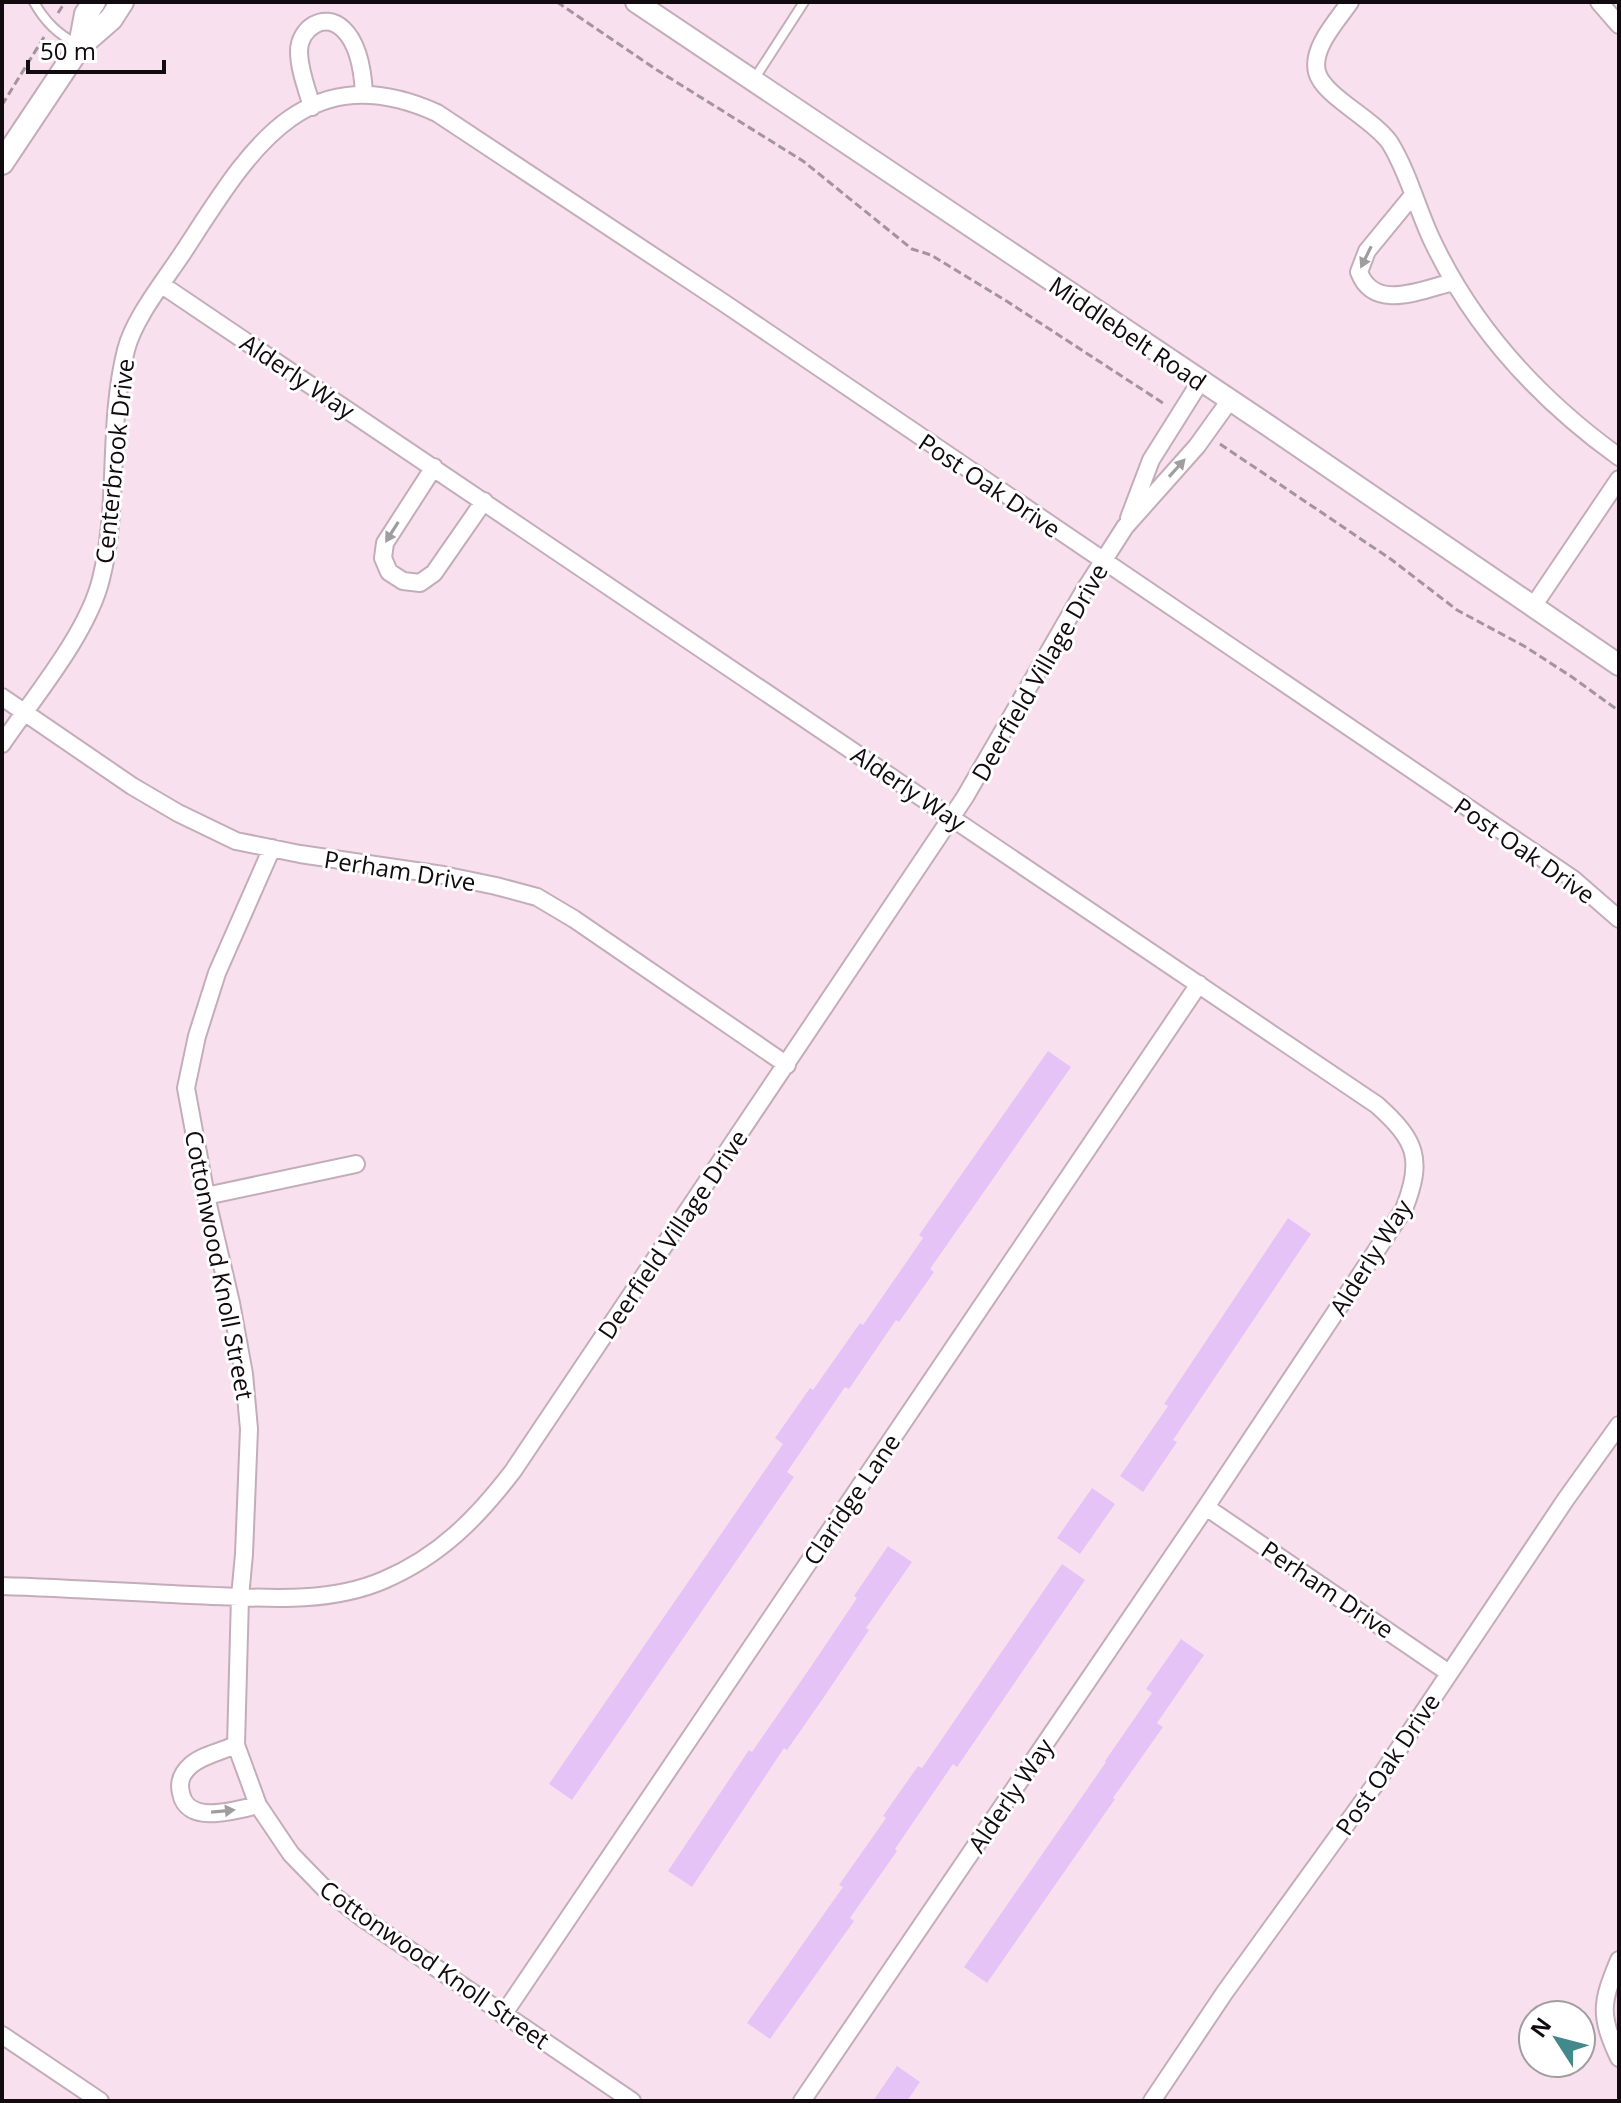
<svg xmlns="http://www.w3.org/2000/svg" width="1621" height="2103" viewBox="0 0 1621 2103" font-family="'Open Sans',sans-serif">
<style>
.building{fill:#e6c3f7}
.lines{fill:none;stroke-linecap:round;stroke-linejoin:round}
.service-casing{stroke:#c4adba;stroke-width:12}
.minor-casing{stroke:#c4adba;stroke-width:20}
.tertiary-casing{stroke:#c4adba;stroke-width:24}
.secondary-casing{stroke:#c4adba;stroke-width:26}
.path{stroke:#a5939d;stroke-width:3;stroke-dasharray:8 4;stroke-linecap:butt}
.service{stroke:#fff;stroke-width:8}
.minor{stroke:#fff;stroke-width:16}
.tertiary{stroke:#fff;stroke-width:20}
.secondary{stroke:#fff;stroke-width:22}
.oneway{fill:#a09d9f}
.labels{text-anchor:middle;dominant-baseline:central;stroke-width:6;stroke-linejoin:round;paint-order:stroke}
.street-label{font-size:24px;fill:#110a0e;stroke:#fff}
</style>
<rect width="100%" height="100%" fill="#f9e0ee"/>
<path class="building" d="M1048,1051L1071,1067L930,1269L934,1272L899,1322L896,1320L849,1389L845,1387L787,1472L794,1477L572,1800L549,1784L783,1444L775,1438L810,1388L813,1390L860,1323L863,1325L923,1238L919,1235Z
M1288,1218L1311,1234L1173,1440L1177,1442L1143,1492L1120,1476L1168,1406L1164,1404Z
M1092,1488L1115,1504L1080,1554L1057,1538Z
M888,1546L912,1562L866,1628L869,1630L822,1700L787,1750L784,1748L692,1887L668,1871L749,1750L752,1752L812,1665L857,1598L854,1596Z
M1062,1564L1085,1580L957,1767L953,1764L895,1849L897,1851L850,1918L854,1921L770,2039L747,2023L843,1887L839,1885L886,1818L883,1816L918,1766L922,1768Z
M1181,1639L1204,1655L1157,1723L1163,1727L1113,1798L1115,1799L987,1983L964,1967L1106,1762L1105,1761L1152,1693L1146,1689Z
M897,2066L920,2082L907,2101H873Z"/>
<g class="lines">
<g class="service-casing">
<path id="service" d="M34,2C45,22 58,34 78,45
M753,81L804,2"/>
</g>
<g class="minor-casing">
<path id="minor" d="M1350,2C1337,21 1311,48 1317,72C1323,96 1374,119 1390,143C1408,172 1417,208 1431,238C1473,328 1540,400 1619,457
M1599,2L1619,25
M312,107C307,89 299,70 299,51C299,29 324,11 343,29C359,44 363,73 364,94
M1413,195L1367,251L1359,272C1374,312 1421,290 1453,282
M162,285L1377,1105C1416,1140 1424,1159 1404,1209L1206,1507L802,2101
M434,467L385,543L383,558L389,572L403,581L420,583L434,573L484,501
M1129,518L1151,460L1200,382
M1534,605L1619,479
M2,697L132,786L178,813L236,841L300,854L443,875L496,886L537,897L574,919L787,1065
M2,744C34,697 88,633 101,579C120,504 107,425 126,350C134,318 165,280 184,251C248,153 303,53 437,113L724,303L1573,879L1619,919
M272,848L217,973L197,1036L186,1088L206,1196L231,1303L244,1374L249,1429L244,1554L240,1597L236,1745L258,1805L291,1854L324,1888L361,1917L632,2101
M206,1196L356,1164
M1206,1507L1449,1673
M2,1586C65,1588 128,1592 191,1595C254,1597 324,1606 384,1580C440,1556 477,1518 513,1471L965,797L1084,591L1125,527L1197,446L1230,400
M236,1745C222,1751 203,1755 191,1765C182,1773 178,1781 181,1793C187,1826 237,1810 258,1805
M1619,1960C1601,2003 1599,2015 1619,2058
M503,2015L1199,984
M2,2035L100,2101
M1152,2101L1225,1992L1374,1786L1566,1499L1619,1425"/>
</g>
<g class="tertiary-casing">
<path id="tertiary" d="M636,2L1269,426L1619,665"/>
</g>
<g class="secondary-casing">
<path id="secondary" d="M80,46L86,14L94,2
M2,163L80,46L111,19L122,2"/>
</g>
<path class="path" d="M557,2L657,70L803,161L912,249L931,255L1008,302L1166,405
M58,13L65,2
M2,105L44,37
M1220,444L1392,560L1457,610L1524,646L1572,677L1619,711"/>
<use href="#service" class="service"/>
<use href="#minor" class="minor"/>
<use href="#tertiary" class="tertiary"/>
<use href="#secondary" class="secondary"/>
</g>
<defs><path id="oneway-solid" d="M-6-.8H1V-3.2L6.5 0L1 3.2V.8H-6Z" transform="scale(2)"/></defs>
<g class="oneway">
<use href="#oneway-solid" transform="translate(1366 257) rotate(116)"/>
<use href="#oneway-solid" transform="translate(1177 468) rotate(-48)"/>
<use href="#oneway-solid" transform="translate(392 532) rotate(122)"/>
<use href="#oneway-solid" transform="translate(223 1811) rotate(-5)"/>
</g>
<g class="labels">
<g class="street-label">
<text transform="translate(1128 333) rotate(34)">Middlebelt Road</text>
<text transform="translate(298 376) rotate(34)">Alderly Way</text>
<text transform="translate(114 461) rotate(-84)">Centerbrook Drive</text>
<text transform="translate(990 485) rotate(34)">Post Oak Drive</text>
<text transform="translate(1039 672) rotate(-60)">Deerfield Village Drive</text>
<text transform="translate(909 788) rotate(34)">Alderly Way</text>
<text transform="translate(1525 850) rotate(35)">Post Oak Drive</text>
<text transform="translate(400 870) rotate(9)">Perham Drive</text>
<text transform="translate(672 1234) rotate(-56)">Deerfield Village Drive</text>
<text transform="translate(1370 1257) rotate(-58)">Alderly Way</text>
<text transform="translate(220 1265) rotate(79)">Cottonwood Knoll Street</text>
<text transform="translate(851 1499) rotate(-56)">Claridge Lane</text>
<text transform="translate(1328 1589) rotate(34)">Perham Drive</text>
<text transform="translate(1387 1764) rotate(-56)">Post Oak Drive</text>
<text transform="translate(1010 1795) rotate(-56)">Alderly Way</text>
<text transform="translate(435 1964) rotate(35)">Cottonwood Knoll Street</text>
</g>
</g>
<rect width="1621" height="2103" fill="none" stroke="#110a0e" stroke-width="8"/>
<g transform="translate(1557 2039) rotate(306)"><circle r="38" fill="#ffffff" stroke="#a09d9f" stroke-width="2"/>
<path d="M0-6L14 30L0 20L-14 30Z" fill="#41898b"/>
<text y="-12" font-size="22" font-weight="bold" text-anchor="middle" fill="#110a0e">N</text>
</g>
<path d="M28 60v12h136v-12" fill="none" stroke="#110a0e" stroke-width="4"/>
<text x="40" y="60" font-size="24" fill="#110a0e" stroke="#ffffff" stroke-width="6" paint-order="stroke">50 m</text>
</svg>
